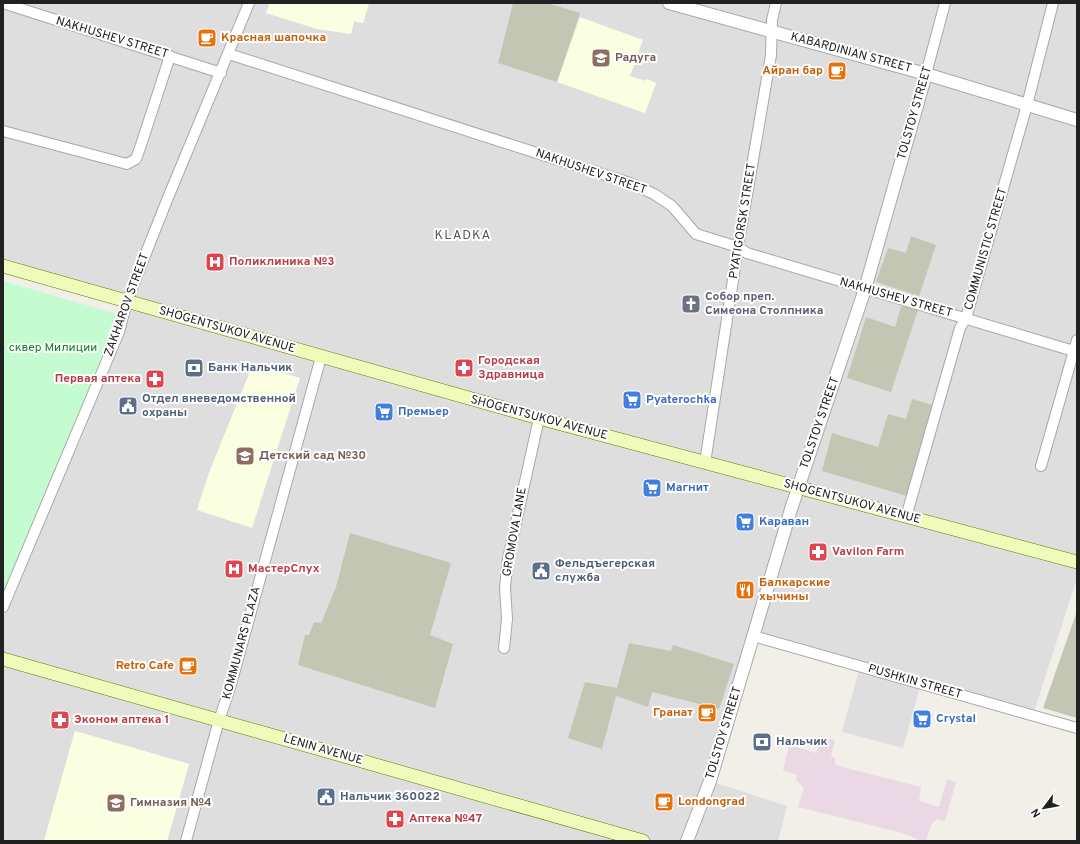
<svg xmlns="http://www.w3.org/2000/svg" width="1080" height="844" viewBox="0 0 1080 844" font-family="Overpass,sans-serif">
<style>
.residential{fill:#dfdede;fill-rule:evenodd}
.industrial{fill:#ead9e4}
.education{fill:#fbffe2}
.construction{fill:#c3c6b2}
.park{fill:#c5fbd1}
.lines{fill:none;stroke-linecap:round;stroke-linejoin:round}
.minor-casing{stroke:#a8a8a8;stroke-width:12}
.tertiary-casing{stroke:#a8a8a8;stroke-width:14}
.secondary-casing{stroke:#5d7d03;stroke-width:14}
.minor{stroke:#fff;stroke-width:10}
.tertiary{stroke:#fff;stroke-width:12}
.secondary{stroke:#eefbbb;stroke-width:13}
.labels{text-anchor:middle;dominant-baseline:central;stroke-width:4;stroke-linejoin:round;paint-order:stroke}
.street-label{font-size:12px;fill:#212121;stroke:#fff}
.food-label{font-size:12px;font-weight:bold;fill:#c56008;stroke:#fff;text-anchor:start}
.education-label{font-size:12px;font-weight:bold;fill:#785e54;stroke:#fff;text-anchor:start}
.health-label{font-size:12px;font-weight:bold;fill:#be3a42;stroke:#fff;text-anchor:start}
.worship-label{font-size:12px;font-weight:bold;fill:#5b616d;stroke:#fff;text-anchor:start}
.park-label{font-size:12px;fill:#0a8426;stroke:#fff}
.service-label{font-size:12px;font-weight:bold;fill:#4e5e75;stroke:#fff;text-anchor:start}
.shop-label{font-size:12px;font-weight:bold;fill:#366cbe;stroke:#fff;text-anchor:start}
.neighbourhood-label{font-size:13px;letter-spacing:1px;fill:#545454;stroke:#fff}
</style>
<rect width="100%" height="100%" fill="#f1efe7"/>
<path class="residential" d="M3,3H270L266,13L351,34L354,21L363,23L369,3H1077V578L1033,715L921,684L903,748L842,732L860,666L753,636L710,781L787,806L778,841H167L189,764L75,731L44,841H3V607L127,301L3,266ZM630,76L645,81L646,79L656,83L645,113L557,81ZM253,364L197,510L209,473Z"/>
<path class="industrial" d="M821,736L835,740L831,756L835,758V765L921,787L919,801L939,807L947,779L956,782L945,821L937,819L931,825L926,841H922L902,833L798,807L804,788L796,780L797,775L783,770L789,745L816,753Z"/>
<path class="education" d="M270,3H369L363,23L354,21L351,34L317,29L266,13Z
M580,17L643,40L630,76L645,81L646,79L656,83L645,113L557,82Z
M253,364L300,378L252,528L197,510L209,473Z
M75,731L189,764L167,841H44Z"/>
<path class="construction" d="M513,3H547L580,13L557,82L498,63Z
M911,236L936,245L919,296L876,282L888,248L906,253Z
M902,304L918,310L891,392L847,378L866,317L895,327Z
M912,399L933,405L907,496L822,471L832,433L878,447L888,414L906,419Z
M350,533L451,563L430,635L453,644L435,708L298,665L305,635H309L314,622L321,623L336,587Z
M1077,611V718L1043,708Z
M629,643L671,651L673,645L734,664L719,709L652,692L648,707L616,696L602,749L568,738L585,682L617,688Z"/>
<path class="park" d="M3,281L121,315L3,596Z"/>
<g class="lines">
<g class="minor-casing">
<path id="minor" d="M3,3L221,73
M229,54L630,183L654,194L672,206L696,234L738,247L747,253L1077,352
M926,74L945,3
M3,131L127,164L136,159L140,148L170,56
M705,463L738,247L771,55L772,20L776,3
M1041,466L1077,340
M906,517L960,328L966,318L1027,105L1053,3
M3,607L119,332L127,301L167,200L249,3
M753,636L1077,728
M504,648L507,619L505,587L508,559L539,418
M186,841L219,720L230,688L321,357"/>
</g>
<g class="tertiary-casing">
<path id="tertiary" d="M669,3L926,74L1077,120
M687,841L710,781L792,506L865,289L926,74"/>
</g>
<g class="secondary-casing">
<path id="secondary" d="M3,266L539,418L1077,562
M3,659L643,841"/>
</g>
<use href="#minor" class="minor"/>
<use href="#tertiary" class="tertiary"/>
<use href="#secondary" class="secondary"/>
</g>
<defs>
<g id="cafe-square" transform="scale(1)"><rect x="-9" y="-9" width="18" height="18" rx="4" fill="#e8710a" stroke="#fff"/><path d="M-5.5-4.5H6V0H3Q3 3.5 0 3.5H-2.5Q-5.5 3.5-5.5 0ZM3-3.2v2h1.7v-2ZM-6 4.5H4V6H-6Z" fill="#fff"/></g>
<g id="school-square" transform="scale(1)"><rect x="-9" y="-9" width="18" height="18" rx="4" fill="#8d6e63" stroke="#fff"/><path d="M0-5L7-2L0 1L-7-2ZM-4 1L0 2.5L4 1V4Q0 6-4 4Z" fill="#fff"/></g>
<g id="hospital-square" transform="scale(1)"><rect x="-9" y="-9" width="18" height="18" rx="4" fill="#e0444e" stroke="#fff"/><path d="M-5-5h3v3.5h4V-5h3V5h-3V1.5h-4V5h-3Z" fill="#fff"/></g>
<g id="church-square" transform="scale(1)"><rect x="-9" y="-9" width="18" height="18" rx="4" fill="#6b7280" stroke="#fff"/><path d="M-1.2-6h2.4v3.5h3.3v2.4h-3.3V6h-2.4V-.1h-3.3v-2.4h3.3Z" fill="#fff"/></g>
<g id="bank-square" transform="scale(1)"><rect x="-9" y="-9" width="18" height="18" rx="4" fill="#5c6f8a" stroke="#fff"/><path d="M-6-4H6V4H-6ZM0-2.3a2.3 2.3 0 1 0 0 4.6a2.3 2.3 0 1 0 0-4.6Z" fill="#fff"/></g>
<g id="pharmacy-square" transform="scale(1)"><rect x="-9" y="-9" width="18" height="18" rx="4" fill="#e0444e" stroke="#fff"/><path d="M-2-6h4v4h4v4h-4v4h-4v-4h-4v-4h4Z" fill="#fff"/></g>
<g id="supermarket-square" transform="scale(1)"><rect x="-9" y="-9" width="18" height="18" rx="4" fill="#3f7fe0" stroke="#fff"/><path d="M-6-5.5h2.5l.6 2H6L4.5 2H-2.5L-4.4-4H-6ZM-1.5 3.2a1.3 1.3 0 1 0 .1 0ZM3 3.2a1.3 1.3 0 1 0 .1 0Z" fill="#fff"/></g>
<g id="civic-square" transform="scale(1)"><rect x="-9" y="-9" width="18" height="18" rx="4" fill="#5c6f8a" stroke="#fff"/><path d="M-.6-6.5H3V-4.5H.6V-3L4-1V1h2V6H-6V1h2V-1L-.6-3ZM-1.2 2.5V6h2.4V2.5Z" fill="#fff"/></g>
<g id="restaurant-square" transform="scale(1)"><rect x="-9" y="-9" width="18" height="18" rx="4" fill="#e8710a" stroke="#fff"/><path d="M-5-6h1v4h1v-4h1v4h1v-4h1v5L-1.5 .5V6h-2V.5L-5-1ZM5-6V6H3V1.5H1.5Q1.5-4 5-6Z" fill="#fff"/></g>
</defs>
<g fill-rule="evenodd">
<use href="#cafe-square" x="207" y="38"/>
<use href="#school-square" x="601" y="58"/>
<use href="#cafe-square" x="837" y="71"/>
<use href="#hospital-square" x="215" y="262"/>
<use href="#church-square" x="691" y="304"/>
<use href="#bank-square" x="194" y="368"/>
<use href="#pharmacy-square" x="464" y="368"/>
<use href="#pharmacy-square" x="155" y="379"/>
<use href="#supermarket-square" x="632" y="400"/>
<use href="#civic-square" x="128" y="406"/>
<use href="#supermarket-square" x="384" y="412"/>
<use href="#school-square" x="245" y="456"/>
<use href="#supermarket-square" x="652" y="488"/>
<use href="#supermarket-square" x="745" y="522"/>
<use href="#pharmacy-square" x="818" y="552"/>
<use href="#hospital-square" x="234" y="569"/>
<use href="#civic-square" x="541" y="571"/>
<use href="#restaurant-square" x="745" y="590"/>
<use href="#cafe-square" x="188" y="666"/>
<use href="#cafe-square" x="707" y="713"/>
<use href="#supermarket-square" x="922" y="719"/>
<use href="#pharmacy-square" x="60" y="720"/>
<use href="#bank-square" x="762" y="742"/>
<use href="#civic-square" x="326" y="797"/>
<use href="#cafe-square" x="664" y="802"/>
<use href="#school-square" x="116" y="803"/>
<use href="#pharmacy-square" x="395" y="819"/>
</g>
<g class="labels">
<g class="street-label">
<text transform="translate(112 38) rotate(17)">NAKHUSHEV STREET</text>
<text transform="translate(851 53) rotate(15)">KABARDINIAN STREET</text>
<text transform="translate(915 113) rotate(-74)">TOLSTOY STREET</text>
<text transform="translate(591 172) rotate(19)">NAKHUSHEV STREET</text>
<text transform="translate(743 221) rotate(-81)">PYATIGORSK STREET</text>
<text transform="translate(986 249) rotate(-74)">COMMUNISTIC STREET</text>
<text transform="translate(896 298) rotate(16)">NAKHUSHEV STREET</text>
<text transform="translate(127 305) rotate(-70)">ZAKHAROV STREET</text>
<text transform="translate(227 330) rotate(16)">SHOGENTSUKOV AVENUE</text>
<text transform="translate(539 418) rotate(15)">SHOGENTSUKOV AVENUE</text>
<text transform="translate(820 423) rotate(-71)">TOLSTOY STREET</text>
<text transform="translate(852 502) rotate(15)">SHOGENTSUKOV AVENUE</text>
<text transform="translate(515 532) rotate(-80)">GROMOVA LANE</text>
<text transform="translate(242 643) rotate(-75)">KOMMUNARS PLAZA</text>
<text transform="translate(915 682) rotate(16)">PUSHKIN STREET</text>
<text transform="translate(724 733) rotate(-73)">TOLSTOY STREET</text>
<text transform="translate(323 750) rotate(16)">LENIN AVENUE</text>
</g>
<g class="food-label">
<text x="221" y="38">Красная шапочка</text>
<text x="823" y="71" text-anchor="end">Айран бар</text>
<text x="759" y="583">Балкарские<tspan x="759" dy="14">хычины</tspan></text>
<text x="174" y="666" text-anchor="end">Retro Cafe</text>
<text x="693" y="713" text-anchor="end">Гранат</text>
<text x="678" y="802">Londongrad</text>
</g>
<g class="education-label">
<text x="615" y="58">Радуга</text>
<text x="259" y="456">Детский сад №30</text>
<text x="130" y="803">Гимназия №4</text>
</g>
<g class="health-label">
<text x="229" y="262">Поликлиника №3</text>
<text x="478" y="361">Городская<tspan x="478" dy="14">Здравница</tspan></text>
<text x="141" y="379" text-anchor="end">Первая аптека</text>
<text x="832" y="552">Vavilon Farm</text>
<text x="248" y="569">МастерСлух</text>
<text x="74" y="720">Эконом аптека 1</text>
<text x="409" y="819">Аптека №47</text>
</g>
<g class="worship-label">
<text x="705" y="297">Собор преп.<tspan x="705" dy="14">Симеона Столпника</tspan></text>
</g>
<g class="park-label">
<text x="53" y="348">сквер Милиции</text>
</g>
<g class="service-label">
<text x="208" y="368">Банк Нальчик</text>
<text x="142" y="399">Отдел вневедомственной<tspan x="142" dy="14">охраны</tspan></text>
<text x="555" y="564">Фельдъегерская<tspan x="555" dy="14">служба</tspan></text>
<text x="776" y="742">Нальчик</text>
<text x="340" y="797">Нальчик 360022</text>
</g>
<g class="shop-label">
<text x="646" y="400">Pyaterochka</text>
<text x="398" y="412">Премьер</text>
<text x="666" y="488">Магнит</text>
<text x="759" y="522">Караван</text>
<text x="936" y="719">Crystal</text>
</g>
<g class="neighbourhood-label">
<text x="463" y="236">KLADKA</text>
</g>
</g>
<rect width="1080" height="844" fill="none" stroke="#212121" stroke-width="8"/>
<g transform="translate(1044 808) rotate(238)" stroke="#ffffff" stroke-width="3" paint-order="stroke">
<path d="M0-3L7 15L0 10L-7 15Z" fill="#212121"/>
<text y="-6" font-size="11" font-weight="bold" text-anchor="middle" fill="#212121">N</text>
</g>
</svg>
